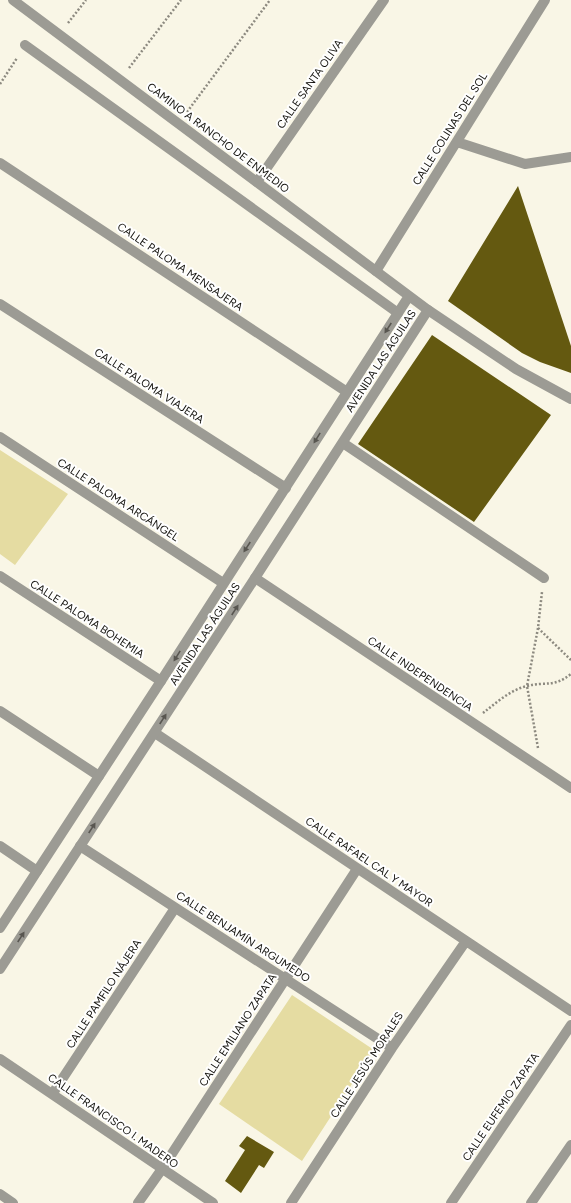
<svg xmlns="http://www.w3.org/2000/svg" width="571" height="1203" viewBox="0 0 571 1203" font-family="Figtree,sans-serif">
<style>
.green{fill:#e5dca2}
.building{fill:#645910}
.lines{fill:none;stroke-linecap:round;stroke-linejoin:round}
.path{stroke:#8d8a80;stroke-width:2.5;stroke-dasharray:2 2;stroke-linecap:butt}
.minor{stroke:#9c9b94;stroke-width:10}
.tertiary{stroke:#9c9b94;stroke-width:10}
.oneway{fill:#585650}
.labels{text-anchor:middle;dominant-baseline:central;stroke-width:4;stroke-linejoin:round;paint-order:stroke}
.street-label{font-size:11px;fill:#13120d;stroke:#fff}
</style>
<rect width="100%" height="100%" fill="#f9f6e6"/>
<path class="green" d="M0,450L68,494L15,565L0,554Z
M292,995L374,1050L302,1161L219,1104Z"/>
<path class="building" d="M518,186L571,346V373L540,362L522,353L448,301Z
M432,335L551,415L474,522L358,444Z
M247,1136L274,1152L264,1168L259,1165L241,1193L225,1181L245,1150L239,1146Z"/>
<g class="lines">
<path class="path" d="M68,23L86,0
M129,68L181,0
M0,84L17,58
M187,112L270,0
M538,628L571,660
M483,713C496,703 510,690 527,686C547,681 553,688 571,674
M538,748L527,686L538,628L542,592"/>
<path class="minor" d="M25,45L398,313
M457,142L525,164L571,157
M0,163L347,392
M257,182L384,0
M376,271L545,0
M0,304L286,488
M428,310L516,369L571,399
M0,437L223,583
M343,443L544,578
M0,576L161,681
M255,578L571,788
M0,711L99,776
M155,733L571,1011
M0,846L37,871
M80,846L392,1048
M0,1059L213,1203
M53,1093L175,908
M0,1194L13,1203
M138,1203L162,1169L357,869
M291,1203L392,1048L466,941
M451,1203L571,1025
M531,1203L571,1145"/>
<path class="tertiary" d="M0,928L161,681L409,296
M0,969L255,578L428,310L13,0"/>
</g>
<defs><path id="oneway-solid" d="M-6-.8H1V-3.2L6.5 0L1 3.2V.8H-6Z"/></defs>
<g class="oneway">
<use href="#oneway-solid" transform="translate(388 328) rotate(123)"/>
<use href="#oneway-solid" transform="translate(317 438) rotate(122)"/>
<use href="#oneway-solid" transform="translate(247 547) rotate(123)"/>
<use href="#oneway-solid" transform="translate(235 610) rotate(-57)"/>
<use href="#oneway-solid" transform="translate(177 656) rotate(122)"/>
<use href="#oneway-solid" transform="translate(163 719) rotate(-57)"/>
<use href="#oneway-solid" transform="translate(92 828) rotate(-57)"/>
<use href="#oneway-solid" transform="translate(21 937) rotate(-57)"/>
</g>
<g class="labels">
<g class="street-label">
<text transform="translate(310 84) rotate(-55)">CALLE SANTA OLIVA</text>
<text transform="translate(450 129) rotate(-58)">CALLE COLINAS DEL SOL</text>
<text transform="translate(218 138) rotate(37)">CAMINO A RANCHO DE ENMEDIO</text>
<text transform="translate(180 267) rotate(34)">CALLE PALOMA MENSAJERA</text>
<text transform="translate(381 361) rotate(-57)">AVENIDA LAS ÁGUILAS</text>
<text transform="translate(149 386) rotate(33)">CALLE PALOMA VIAJERA</text>
<text transform="translate(118 500) rotate(33)">CALLE PALOMA ARCÁNGEL</text>
<text transform="translate(87 619) rotate(33)">CALLE PALOMA BOHEMIA</text>
<text transform="translate(205 634) rotate(-57)">AVENIDA LAS ÁGUILAS</text>
<text transform="translate(420 674) rotate(34)">CALLE INDEPENDENCIA</text>
<text transform="translate(369 862) rotate(34)">CALLE RAFAEL CAL Y MAYOR</text>
<text transform="translate(243 937) rotate(33)">CALLE BENJAMÍN ARGUMEDO</text>
<text transform="translate(104 994) rotate(-57)">CALLE PAMFILO NÁJERA</text>
<text transform="translate(238 1030) rotate(-57)">CALLE EMILIANO ZAPATA</text>
<text transform="translate(367 1065) rotate(-57)">CALLE JESÚS MORALES</text>
<text transform="translate(501 1107) rotate(-56)">CALLE EUFEMIO ZAPATA</text>
<text transform="translate(113 1121) rotate(35)">CALLE FRANCISCO I. MADERO</text>
</g>
</g>
</svg>
